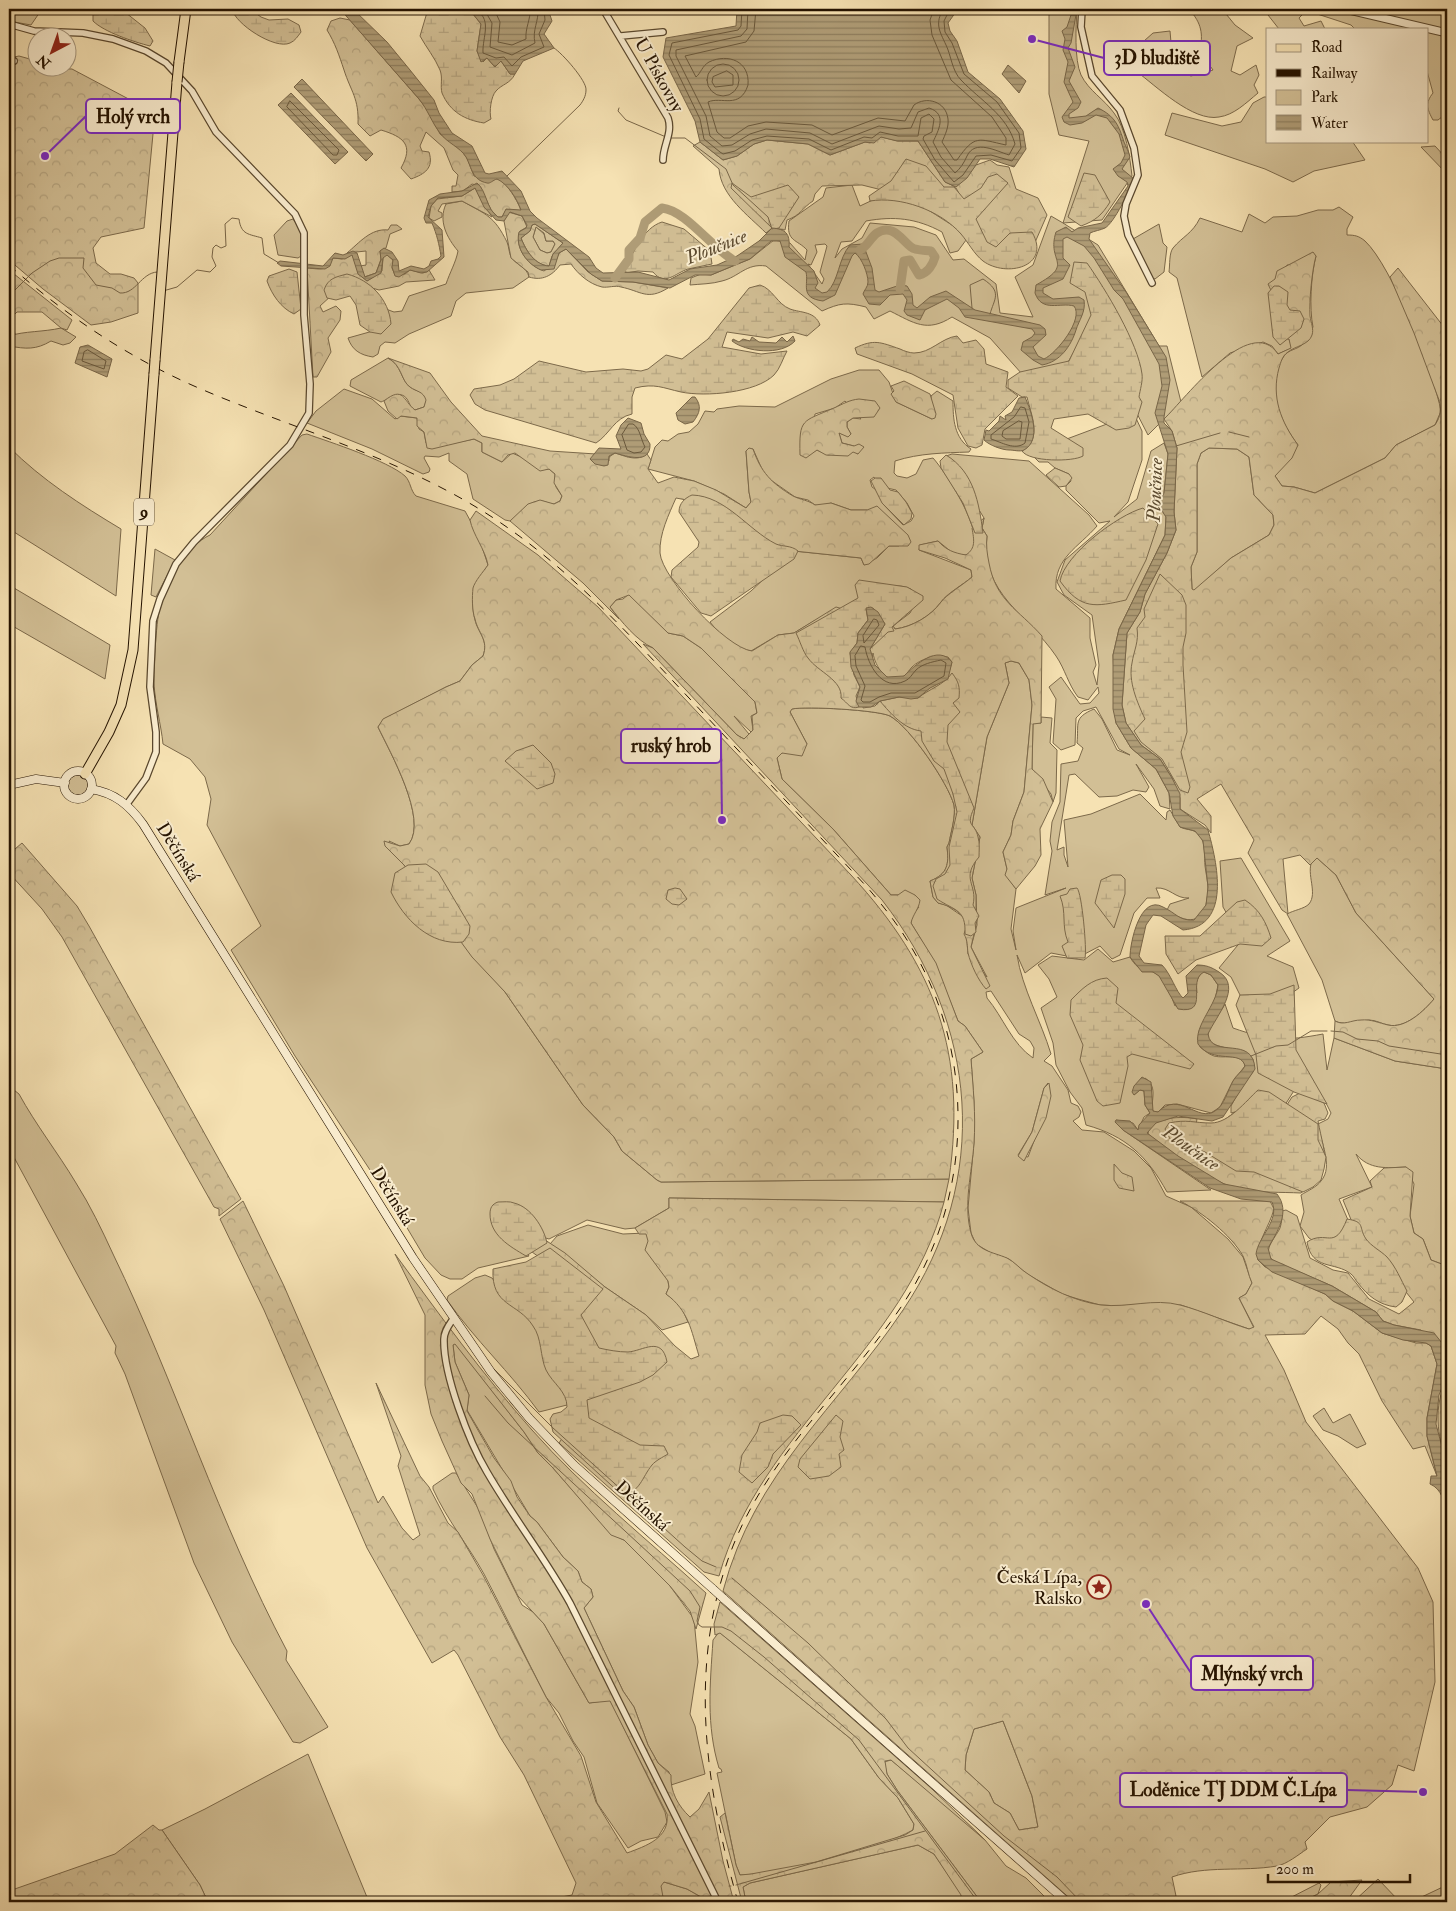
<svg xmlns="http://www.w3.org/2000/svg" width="1456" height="1911" viewBox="0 0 1456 1911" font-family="'IM FELL Double Pica',serif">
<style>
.green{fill:#d2bf95;stroke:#7c694a;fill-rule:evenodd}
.forest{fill:url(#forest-crowns);stroke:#7c694a;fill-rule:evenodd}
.wetland{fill:url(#wetland-marsh);stroke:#7c694a}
.water{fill:url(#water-rules);stroke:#786547;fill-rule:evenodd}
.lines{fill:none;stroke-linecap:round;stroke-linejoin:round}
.shore{stroke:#6a583b;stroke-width:1}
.stream{stroke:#786547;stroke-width:1}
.river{stroke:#af9c76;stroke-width:9}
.minor-casing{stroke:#59472d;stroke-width:8}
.tertiary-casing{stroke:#59472d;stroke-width:9}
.secondary-casing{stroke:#251300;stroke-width:9}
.primary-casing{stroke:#251300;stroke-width:11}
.minor{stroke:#f9ecce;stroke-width:5.5}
.tertiary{stroke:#f9ecce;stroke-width:7}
.secondary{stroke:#f9ecce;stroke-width:8}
.primary{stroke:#f6e2b3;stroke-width:9}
.rail{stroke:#251300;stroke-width:1;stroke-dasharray:9 9;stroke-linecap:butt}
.secondary-bridge-casing{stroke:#251300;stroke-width:9;stroke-linecap:butt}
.primary-bridge-casing{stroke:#251300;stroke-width:11;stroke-linecap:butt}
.secondary-bridge{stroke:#f9ecce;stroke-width:8}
.primary-bridge{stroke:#f6e2b3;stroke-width:9}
.labels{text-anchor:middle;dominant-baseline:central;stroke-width:4;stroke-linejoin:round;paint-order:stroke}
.shield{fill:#f9ecce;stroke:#65543e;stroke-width:1}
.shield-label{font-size:16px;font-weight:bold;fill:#251300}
.street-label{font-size:18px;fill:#251300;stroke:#f9ecce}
.poi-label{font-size:18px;fill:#251300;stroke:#f9ecce;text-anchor:end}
.water-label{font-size:19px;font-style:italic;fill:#5c4a2f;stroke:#f9ecce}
.leader{fill:none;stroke:#7b2cbf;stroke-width:2}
.callout-dot{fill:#7b2cbf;stroke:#f9ecce;stroke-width:2}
.callout{fill:#f9ecce;stroke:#7b2cbf;stroke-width:2}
.callout-label{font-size:19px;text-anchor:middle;font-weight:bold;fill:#251300}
</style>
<defs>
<pattern id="forest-crowns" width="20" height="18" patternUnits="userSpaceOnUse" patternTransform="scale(1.25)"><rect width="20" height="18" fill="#d2bf95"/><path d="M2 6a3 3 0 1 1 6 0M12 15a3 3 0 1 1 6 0" fill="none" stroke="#b4a37f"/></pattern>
<pattern id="wetland-marsh" width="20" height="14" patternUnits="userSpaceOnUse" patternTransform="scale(1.25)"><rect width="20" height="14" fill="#d2bf95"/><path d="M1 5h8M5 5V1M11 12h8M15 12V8" fill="none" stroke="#b4a37f"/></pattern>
<pattern id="water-rules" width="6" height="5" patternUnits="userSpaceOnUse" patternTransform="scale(1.25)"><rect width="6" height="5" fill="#af9c76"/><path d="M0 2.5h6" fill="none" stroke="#8e7e5e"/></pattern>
</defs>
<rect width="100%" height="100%" fill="#f6e2b3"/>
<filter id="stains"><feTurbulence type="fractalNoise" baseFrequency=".004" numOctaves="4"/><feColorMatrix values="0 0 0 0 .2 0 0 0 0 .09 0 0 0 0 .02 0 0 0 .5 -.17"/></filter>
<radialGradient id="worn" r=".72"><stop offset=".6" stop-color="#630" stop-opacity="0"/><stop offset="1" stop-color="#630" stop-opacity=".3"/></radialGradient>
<path class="green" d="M9,9H42L31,25L9,21Z
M1049,9H1077C1076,26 1074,59 1081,75C1089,91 1104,99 1114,113C1126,128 1130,158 1132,176L1102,220L1063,223L1098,245L1159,346H1167L1181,402L1148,435L1131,402L1101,304L1046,401L990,338L952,317C927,333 914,323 890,311L874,319L866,307C846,302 840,303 822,311L766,266C746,263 739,277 722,281C712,284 700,284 690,285L691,278L701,274L711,275L750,259L774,240L790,243L805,260L807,250C797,239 786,242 789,221L823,197L826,188L852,185L860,206L877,198L905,195L969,236L958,251L950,253L942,232C916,218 894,216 866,221L852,241L841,242L835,258L842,249L862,238L870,223L914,227L936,235L953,260L964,259L996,284L1000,313L1033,317L1015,277L1033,265L1051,216L1063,223L1089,141L1059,135L1049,94ZM825,244L827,246L820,272L824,279L822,284L808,264L811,265L817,252L815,245Z
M1189,9H1222L1235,25L1253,38L1237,46L1231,71L1240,75L1256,65L1259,75L1254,85L1258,93C1246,103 1234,115 1219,117C1193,122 1156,86 1136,71L1117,73L1107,55L1126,57L1153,33L1170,31L1172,54L1168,68L1191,76L1213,70L1200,52C1203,33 1202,24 1189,9Z
M1275,9H1301L1299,10L1302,15L1299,18L1304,26L1321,21L1325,29H1279L1268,15Z
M1302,9H1447V113L1438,120H1433C1427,109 1425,103 1433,93L1427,71V29H1355L1351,25Z
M1264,97H1267V141H1352L1365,160L1314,171L1293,182L1265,169L1165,135L1172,113L1222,126L1241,122L1253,103Z
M462,201C487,215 494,216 507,242C509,247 509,253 511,257C516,265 527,267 529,277L513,288L466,293L456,301L451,316L409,334L395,343L385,342L380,346L378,354L373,357C360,355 352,350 348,338L373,331L383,308L394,312L402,311L409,296L446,284C450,272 456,262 458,251C447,238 438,221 446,204Z
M1339,207L1353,217L1347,229V235C1355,235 1359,236 1365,241C1392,266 1434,374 1441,411L1435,425L1396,445L1385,458L1315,493L1294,487L1282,486L1275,476L1298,445C1280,422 1264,384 1284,356C1289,349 1297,350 1303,344C1307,341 1310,332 1313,327C1309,308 1311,275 1316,256L1313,253L1292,265H1287L1276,301L1292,348L1278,354L1272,346L1263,342L1230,353L1202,377L1177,278L1169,272C1170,265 1169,253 1173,248C1183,236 1192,234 1200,218L1242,232L1249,214L1265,223L1273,217L1297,216L1318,210H1333Z
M293,219L301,230V256L298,258L278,255L274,235L287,221Z
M1159,224L1163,243L1167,247L1164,272L1155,279L1152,278L1133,239Z
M536,227L544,234L546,241H553L555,244L551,252L547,253L540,250L533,237Z
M61,328L76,337L70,343L63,345L51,341C36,350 26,349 9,346V336C24,331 44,332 61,328Z
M388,358C402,365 401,381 410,387C417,392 423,391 427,399L424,407L415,410C410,407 410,404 407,399C400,389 389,399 381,402L350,386L351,380Z
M859,370H879L889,382L896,402L932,419L931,396L937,391L953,401C953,419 954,438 971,449L969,452C944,453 920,453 895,461L894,473L897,476L907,478L916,474L923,460L933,458C945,471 986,534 972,551C970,553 968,554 965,555L954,554L938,541L920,545L919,550L971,570L972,577C964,584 946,594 941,602C931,616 912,627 895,629L893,626L900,620L848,610L814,621L794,633L778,635L751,651C733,649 721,636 710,622L751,591L794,551L861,558L864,565L877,558L889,546H899L867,510H851L831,503L821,506L815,505L808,500L795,497L765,476L753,449L746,451L749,492L751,502L746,508L724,494L694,481L648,469L655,447L662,440L668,441L678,434L689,432L698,424L705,411L714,412L717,409L739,406L775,407L831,379ZM845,401L861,419L853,418L847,422V427L851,434L848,436L839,433L842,443L854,446L858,454L853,451L828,455L817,450L809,454L815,414L835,408ZM874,477L878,486L896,490L907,503L914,516L911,521L903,525L883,504L878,491L872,487L870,480Z
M344,389L372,399L395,419L400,416L417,418L419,429L424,432L426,443L440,446L474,439L482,443V452L502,462L512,453L526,459L540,470L549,469L555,474L556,487L562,496L560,501L554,504C549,504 543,500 539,501C524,503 521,515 510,521L505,520L473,499L467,474L449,461V453L439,457L425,456L424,458L430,469L429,472L423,474L372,449L307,423L316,411Z
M1131,415L1135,416L1142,431V460L1128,502L1114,517L1137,499L1151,451L1164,443L1168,454L1164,493L1161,498L1162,511L1166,516L1165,535L1119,629L1113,655L1116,723L1131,748L1156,769L1169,793L1170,809L1160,806L1154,789L1136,764L1149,787L1146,792L1133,790L1117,796L1099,797L1075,774L1069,775L1057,850L1064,847V855L1068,867L1064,820L1091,814L1140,794L1166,820L1167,812L1170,810L1180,827C1188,831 1194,828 1200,836C1206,844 1204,857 1205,866C1206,874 1208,882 1208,889C1207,921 1192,928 1167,910L1170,904L1189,898C1175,899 1170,887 1156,888L1160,898H1147L1134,913L1120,955L1112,959L1100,946L1077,958L1051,953L1025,973L1017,955C1022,988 1041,1021 1051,1054L1044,1061L1052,1066L1068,1090L1071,1103L1078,1106L1081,1112L1079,1117L1073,1121L1082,1130L1104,1132L1134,1151L1151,1168L1166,1196L1191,1207L1228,1239L1243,1257L1252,1283L1246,1294L1239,1298L1254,1328L1249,1329L1181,1305L1144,1304L1120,1306L1100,1305L1078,1299L1062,1294L1027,1274L1009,1259L991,1253L976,1244L971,1233L968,1208L974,1142V1102L971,1059L983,1052L965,1026L958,1021L935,963L911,923L912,915L919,907L898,895H891L833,829L782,779L777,758L782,753L807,744L790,712L791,709C806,706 878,710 890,716C910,727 948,783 954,805C956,816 951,832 949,843L947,847C949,864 948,874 930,881L933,897L938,903L946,905L965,918L968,954L987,977L971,947L977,925L976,895L972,878L980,837L972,825L987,737L1009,683L1005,663L1011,661L1019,663L1029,680L1032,705L1024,792L1013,821L1011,835L1003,852L1007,869L1006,875L1016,889L1011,929L1016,950L1013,931L1016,908L1066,888L1045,895L1052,851L1050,841L1052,822L1060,802L1061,764L1078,761L1083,748L1077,743C1079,723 1073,718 1094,709L1102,719L1117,750L1130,755L1119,749L1096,707L1083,711L1076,718L1075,745L1061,750L1053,743L1056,699L1049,687L1061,677L1080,704L1090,703L1099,693L1098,687L1088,700L1078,697C1068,684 1065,669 1056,656C1029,616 979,592 987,536L982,528L984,518L946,456L952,454L1029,461L1089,515L1097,526C1079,547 1054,558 1056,589L1090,618V638L1096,665L1093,672L1097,685L1099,665L1092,615L1064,595L1057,582L1065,560L1110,521L1099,523L1066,490V486L1071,481L1069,474L1055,468L1048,462H1039L1034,457L1048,446ZM991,991L1019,1034L1030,1041L1034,1048L1033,1058C1012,1044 1003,1017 987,998L986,992ZM1048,1083L1034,1141L1028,1157L1018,1155L1032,1132L1044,1088Z
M307,434C330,442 388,461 405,476C411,482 410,490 416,496L465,511L478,535L488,565C476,583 469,597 475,620C478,633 489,640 483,656L472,665L460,681L446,687L384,719L378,727C390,752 428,819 409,844L400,846L389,841L401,861L458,938L505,992L583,1105L614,1137L622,1151L657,1180L661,1182L949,1179L944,1202L669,1198V1208L635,1228L625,1229L587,1220L549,1239L539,1236L521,1244L529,1256L478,1268L462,1279H450L441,1275L425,1258L397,1211L295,1056L231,950L261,926L207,825L211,799L205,777L190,759L163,744C161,724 155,704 154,683C154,663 156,620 161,602C167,579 188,545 210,535L302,435Z
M9,447C42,480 81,505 121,529L116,596L14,532L9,525Z
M1209,448L1237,449L1249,457L1254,495L1273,515L1274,525L1269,535L1231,558L1194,591L1192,589L1191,567L1197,552V464L1201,453Z
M155,549L175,560L156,597L151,595Z
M9,585L110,645L105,679L9,624Z
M629,594L668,633L683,636L701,648L755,702L757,713L751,716L753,730L751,732L734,716L749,734L744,739L737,735L653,648C636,640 622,622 610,607L616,600L623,599Z
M1041,717L1052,718L1050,743L1057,750L1056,793L1053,802L1051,794L1032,769L1033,723H1041Z
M68 785a10 10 0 1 1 20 0a10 10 0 1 1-20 0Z
M1241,858L1290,941L1267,956L1293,967L1299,988L1285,998L1246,1007L1231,977L1219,968L1242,940L1223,907L1220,861Z
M1317,858L1336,875L1356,913L1434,999C1424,1011 1405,1029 1388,1025C1382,1024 1376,1020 1369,1020C1358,1021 1345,1026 1335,1021L1322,980L1287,914C1294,910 1304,909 1309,904C1318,893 1306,874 1312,861Z
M1098,949L1113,962L1130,957C1140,975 1148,967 1158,975C1167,982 1171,996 1175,1006L1197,993L1196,982L1201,973L1204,972L1211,975L1218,985L1215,1000L1199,1031L1200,1047C1204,1050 1208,1054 1214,1056C1225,1059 1242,1052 1245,1066L1233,1081L1220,1107L1211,1113L1177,1104L1165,1105L1158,1112H1154L1152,1109C1152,1097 1157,1086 1145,1078L1134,1095L1140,1090L1144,1091L1145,1105L1150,1113L1144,1117L1138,1130L1133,1123L1116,1120L1123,1130L1211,1190L1167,1192C1147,1156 1126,1136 1086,1125L1082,1108L1070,1092L1056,1065L1053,1043L1041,1008L1057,997L1049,979L1038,965L1052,956L1084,960Z
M1225,1004L1233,1028C1270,1041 1286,1041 1323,1034L1327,1070L1334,1038L1395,1061L1447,1069V1266L1431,1260L1423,1239L1414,1233L1410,1216L1414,1184L1406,1167C1387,1168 1369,1170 1356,1154L1372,1187L1339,1199L1351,1227L1346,1236L1318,1244L1309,1238L1300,1226L1304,1212L1301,1195C1307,1191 1317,1187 1321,1181C1334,1166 1320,1141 1318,1124L1328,1119L1331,1113L1325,1101L1297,1086L1264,1138L1199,1139L1235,1112L1231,1113V1106L1243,1084L1253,1072V1059C1241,1045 1207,1051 1208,1035C1209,1024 1220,1014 1225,1004Z
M9,1086L19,1094C36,1125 58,1153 76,1183C90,1205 102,1230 113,1254C176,1384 219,1523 287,1651L286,1660L328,1727L300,1743L293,1742L232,1642L194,1563L125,1374L115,1353L116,1346L9,1148Z
M588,1225L623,1234L646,1233L668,1281L669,1287L666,1294L680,1304L688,1322L662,1330L646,1315L605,1287L550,1244L557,1236Z
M485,1275L492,1278L513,1305L532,1307L579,1402L539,1412C510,1372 475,1340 447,1300L448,1296L475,1278Z
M455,1343L524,1432L538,1453L553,1468L611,1534L624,1540L670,1586L694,1619L698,1662L690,1714L695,1726L705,1774L671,1785L669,1772L658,1763L648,1745L634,1707L623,1691L584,1608L593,1597L591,1589L582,1582L578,1571L563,1557L537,1522L530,1516L467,1410L469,1395L455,1362L453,1345Z
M1324,1408L1333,1423L1350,1414L1366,1444L1357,1448L1338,1436L1323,1430L1313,1416Z
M452,1473H456L480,1511L494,1549L522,1605L533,1612L544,1624L589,1703L610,1700L665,1812L667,1822L658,1837L641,1841L628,1848L597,1803L584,1757L573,1741L559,1713L546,1697C525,1656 505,1614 484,1574C468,1545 447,1520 433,1489V1486Z
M719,1632L851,1739L879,1778L898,1798L914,1824L913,1830C877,1850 781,1874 740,1875L736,1865L717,1773L722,1772L721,1769L719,1768C706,1725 710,1685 713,1640Z
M1003,1721L1032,1796L1038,1827L1019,1830L1010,1813L994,1803L989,1792L965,1770L966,1755L974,1729Z
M308,1754L369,1902H208L200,1885L162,1830L205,1809Z
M891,1760L966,1822L985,1840L1006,1866L1026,1878L1050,1902H981L897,1790L887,1774L884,1762Z
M918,1845L934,1854L962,1895L961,1902H746L743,1887L750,1883Z
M1378,1879L1400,1902H1353Z
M664,1882L687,1889L710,1902H643Z
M1319,1883L1321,1885L1318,1894L1302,1902H1282Z
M1447,1885V1902H1411Z"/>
<path class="forest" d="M340,18L350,20L419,99L429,112L440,134L460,149L467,158L474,176C483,180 489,177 498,179C506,181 519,203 521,211L506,210L502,217H498L491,210L480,186L472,184L463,191L452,192V186H456L458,175L453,170L444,148L426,132L420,146L422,151L429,152C434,168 425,174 411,179L401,168C414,145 404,137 381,130L370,136L358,124C359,98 351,92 344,70C339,55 335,43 327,30L331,21Z
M19,56L37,61L38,68L72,69L155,113L144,228L101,237L93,248L96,263L110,274H121L134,278L138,283V313L111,322L91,325L43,289L9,260V58Z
M881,137L898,141H918L945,182L956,187L976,165L990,160L997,165L1009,167L1016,189L1038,198L1047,215L1033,247L992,253L956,188L945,191L882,190L862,185L822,186L815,194L813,201C803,207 800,216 787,220L785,230L772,228L766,233C748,215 721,196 719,169L693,146L700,142L723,160L737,156L754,144L767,140L808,144L830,155L865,142L870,143Z
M1435,146L1447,159V174L1421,147Z
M475,188L492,217L462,201L442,204L438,211L442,213V217L434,221L429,218L431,206L437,199L462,196Z
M508,212L522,216L527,227L520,231C514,247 527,265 544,271L555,263L559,253L566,249L588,272L602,281L633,282L668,288C647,301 641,291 621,287C615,285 608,288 602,287C589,284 578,274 571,264L560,265C552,276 542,281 529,277L528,272L511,258L504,221Z
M535,224L563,243L552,256L549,266C535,265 526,251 521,238L530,231L532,225ZM536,227L544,233L546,241H553L555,244L551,252L547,253L540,250L533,237Z
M391,225H397L402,229L390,234L386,248L380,251L381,259L376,273L364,277L360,266L366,265V251L347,253C359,243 371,228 388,230Z
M1313,252L1316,256C1312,270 1309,301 1310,316C1311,323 1314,329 1312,335C1309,345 1295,346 1288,352C1282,356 1281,362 1279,368C1271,397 1281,422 1298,445L1292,458L1275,476L1282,486L1294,487L1315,493L1385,458L1396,445L1435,425C1441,416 1441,410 1439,400L1414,333L1390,277L1398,268L1447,331V1069L1395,1061L1334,1038L1335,1021C1344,1026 1351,1020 1361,1020C1371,1019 1379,1023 1388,1025C1405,1029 1424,1011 1434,999L1356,913L1336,875L1317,858L1310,865L1300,855L1283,859L1288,914L1282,910L1248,853L1254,840L1221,784L1197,799L1211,816V833L1205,825L1180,809V798L1172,778L1160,759L1141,745L1126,723L1122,705L1127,633L1140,612L1145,594L1167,553L1176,530L1174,512L1177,448L1172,431L1164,419C1185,399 1250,312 1278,354L1291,348L1289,339H1286L1276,301L1268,284L1275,279L1277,271ZM1209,448L1237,449L1249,457L1254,495L1273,515L1274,525L1269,535L1231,558L1194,590L1192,589L1191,567L1197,552V464L1201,453Z
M352,254L359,274L367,281L382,271L383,258L386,254L393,260L392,268L395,275L405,274L410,270L423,273L429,270L435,280L406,282L399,286L379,290L365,286L332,295L320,306L323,312L336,306L341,311L340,320L328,338L331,352L317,377H313L307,268C322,269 325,272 333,258L342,259Z
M9,270L72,320L67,330L61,328L42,312H17L11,318L15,334L9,336Z
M388,358L430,373L451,402L482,436L550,451L596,454L593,457L609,461V457L615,453C625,456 637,462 647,454L651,460L648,469L658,483L674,477L694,481L716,490L746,508L751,502L749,492L746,451L749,448L753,449C761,472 771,483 793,496C801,500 808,500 815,505L831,503L851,510H867L877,506L908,535L911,542L908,546H889L869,564L864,565L861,558L794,551L786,558L697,502L676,498C669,514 659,534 660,553C662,578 726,648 752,651L778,635L794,633L836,607L843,609C864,597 885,578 911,589L916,602L910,613L893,626L895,629C912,627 931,616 941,602C946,595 964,584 972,577L971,570L945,558L919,550V545L938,541C946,550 954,553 966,555C976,548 974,540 972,528L984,518L982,528L987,536C986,546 987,553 989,563C996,601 1018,609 1042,636L1041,723L1033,724L1032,769L1043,779L1053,802L1040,829L1041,855L1035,866L1016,889L1005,875L1007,869L1003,852L1011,835L1013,821L1024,792L1032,705L1029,680L1019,663L1011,661L1005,663L1009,683L987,737L972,825L980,837L972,878L976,895V914L978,916L971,947L990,986L986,989C978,980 971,965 968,953C967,946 968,941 964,934C971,916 954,907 938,903L933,897L930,881C948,874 949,864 947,847L949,843C951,832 956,816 954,805C948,783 910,727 890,716C878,710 806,706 792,709L790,712L807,744L802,756L782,753L777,758L782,779L833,829L891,895H898L905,890L915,895L920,900C919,909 913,914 911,923L936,963L958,1021L965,1026L983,1052L971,1059C973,1087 976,1115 974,1143C972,1173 963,1204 971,1233C976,1251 993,1252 1007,1258C1015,1262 1021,1270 1028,1274C1050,1289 1074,1301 1101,1305C1128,1308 1154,1298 1180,1305C1203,1311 1226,1322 1249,1329L1254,1327L1239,1298L1246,1294L1252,1283C1248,1275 1247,1264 1243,1256C1231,1235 1202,1212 1180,1201H1270L1274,1209C1269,1228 1257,1240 1258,1260L1265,1267L1325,1294L1333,1301L1353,1311L1382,1333L1416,1343H1426L1431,1346L1437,1364L1427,1418V1436L1437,1476L1425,1446L1413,1449L1382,1401L1359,1354L1348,1343L1338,1329L1321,1316L1305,1334L1265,1335L1284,1370L1306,1422L1418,1568L1433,1602L1435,1682L1414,1771L1398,1765L1392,1785L1367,1807L1330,1817L1305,1842L1307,1849C1298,1855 1287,1864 1277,1866C1242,1872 1206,1865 1172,1877L1176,1896C1159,1904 1144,1904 1126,1896L1115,1902H1074L723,1591C754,1473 838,1407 903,1310C992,1179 978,1023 882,900L643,644L653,648L737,735L744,739L753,730L752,716L757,713L755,702L701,648L683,636L668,633L629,595L616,600L610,607L619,619L583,583L510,521L528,504L540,500L554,504L560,501L562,496L554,483L555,474L549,469L540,471L515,453L508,455L502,462L482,452V443L474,439L432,449L427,448L424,432L417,426V418L401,416L397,419L388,411L384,401C404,385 403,401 415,410L424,407L426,400C423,391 417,392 410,387C401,381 402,365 388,358ZM873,653C875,666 887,687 904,676C907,674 909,670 912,667C920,659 936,654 948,657L952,662L949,672L880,701L875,706L863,708ZM1003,1721L1032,1796L1038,1827L1019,1830L1010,1813L994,1803L989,1792L965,1770L966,1755L974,1729Z
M904,381L930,394L936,414L935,418L932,419L896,402L891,394L894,391L891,386Z
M859,399L875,401L880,408L874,417L853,418L847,422V427L851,434L848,437L839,433L842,443L854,446L859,444L864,447L858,454L853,452L848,456L826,455L817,450L806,458L800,455C799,418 802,422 834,408C843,404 849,400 859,399Z
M1055,468L1069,474L1072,478L1066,486L1059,487L1046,475Z
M476,511L538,555L598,607L851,875C936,967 967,1054 949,1179L661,1182L657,1180L622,1151L614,1137L583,1105L505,992L472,957L406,867L385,846L384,841L400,846L409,844C428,819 390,752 378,727L383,719L446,687L460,681L472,665L483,656C489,640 478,633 475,619C472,611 472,597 473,588C475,581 483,572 488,565C485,549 473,535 470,520Z
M22,843L77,906L89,926L241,1199L219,1216V1209L214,1207L62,937L42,909L9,873V854Z
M1049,1083L1051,1096L1046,1118L1024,1161L1018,1156L1032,1132L1044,1088Z
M1302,1092L1324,1103L1328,1113L1325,1119L1318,1121C1325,1158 1334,1168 1301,1193C1281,1192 1260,1193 1240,1189C1211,1183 1171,1152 1148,1134C1149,1116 1184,1116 1197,1119L1194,1136L1265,1139L1292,1097Z
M1114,1164L1122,1173L1132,1177L1134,1191L1119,1188L1114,1180Z
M1406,1167L1413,1172L1410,1216L1414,1233L1423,1239L1431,1260L1447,1266V1359L1445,1353L1421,1330L1394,1325L1383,1321L1376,1312L1332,1286L1276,1262C1259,1253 1275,1239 1280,1228C1282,1222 1282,1217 1282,1211L1286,1210L1297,1216L1310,1258L1333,1270L1348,1273L1369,1299L1399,1314L1414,1302L1354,1227L1343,1200L1372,1187L1370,1181L1384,1168Z
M669,1198L944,1202C906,1348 760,1431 719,1576L704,1572L559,1443L569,1428L577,1423L550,1265L521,1244L539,1236L565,1253L605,1287L646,1315L675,1346L691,1359L699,1356C691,1330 689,1311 666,1294L669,1287L668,1281L645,1250L648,1241L646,1234H639L635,1228L669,1208Z
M243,1201L284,1286L378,1503L383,1496L402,1528L413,1540L420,1535L398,1466L401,1456L376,1383L420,1476L429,1487L448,1523L458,1532L483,1575L546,1697L581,1756L596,1802L627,1853C646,1846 670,1838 667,1814L610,1701L589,1703L544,1624L518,1596L490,1539L472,1494L461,1483L442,1441L431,1414L425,1385V1315L395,1254C439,1314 483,1375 532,1430C584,1489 648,1540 706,1593L696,1629L690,1611L670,1586L624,1540L611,1535L553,1468L538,1453L524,1432L455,1344L453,1345L455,1362L469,1395L467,1411L494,1458L511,1481L517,1497L530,1516L537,1522L563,1557L578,1571L582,1582L591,1589L593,1597L584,1608L623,1691L634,1707L648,1745L658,1763L671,1775C670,1791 678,1806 690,1817L699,1809L709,1792L723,1861L734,1902H710L687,1889L664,1882L661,1886L663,1897L656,1901L550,1902L556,1898L572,1895L576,1883L524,1775L500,1737L458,1655L454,1650L432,1663L367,1548L264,1310L220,1219Z
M1447,1376V1466C1437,1431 1433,1411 1447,1376Z
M720,1602L932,1789L985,1840L891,1760L885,1761L887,1774L897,1790L981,1902H961V1895L934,1854L918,1845L750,1883L743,1887L746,1902H742L720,1817L725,1813L736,1865L740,1875L751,1874L816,1862L905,1835L913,1830L914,1824L898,1798L879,1778L851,1739L720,1633L715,1635L714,1624Z
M153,1825L159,1830H162L200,1885L208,1902H9V1891L115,1854Z
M1362,1880L1346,1902H1302L1318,1894L1331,1882Z"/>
<path class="wetland" d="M93,9H121L145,28L153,41L150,46C134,42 104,32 93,21Z
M232,9H250L261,17L269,20L288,19L299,25L301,32C298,36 295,41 290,43C275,50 235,24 232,9Z
M428,9H441L447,11L453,9H466V12L473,14L481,24L477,51L483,62L487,58L493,65H497L501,61L510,74H515C510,84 502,84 496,91C491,96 489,112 491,119L484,123C465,120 450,112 442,93C440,86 443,78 440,70C435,58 426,47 420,36Z
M906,159L926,166L944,187H954L964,199L981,188L988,177L997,174L1008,183L976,219L987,242L996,247L1010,233L1032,232C1052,267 1006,278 983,261C974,254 968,242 961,234C940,210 900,196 870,201L869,196L891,181Z
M1084,173L1095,175L1110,202C1102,215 1095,221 1081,226L1068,217Z
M732,183L751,197L788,185L799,197L779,228L773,229L731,188Z
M662,222L684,229L710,251L712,264C704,266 696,267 688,269C675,273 665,287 653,272L638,271L626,273L625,268C634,252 643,228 662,222Z
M1074,262L1087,263C1106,290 1138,343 1142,374C1143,381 1140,390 1139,397L1142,402L1135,425L1129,428L1116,430L1088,414L1054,419L1051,428L1083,448V456C1073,462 1029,462 1022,451C1043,439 1031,415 1027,397H1022L1008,388V380L1020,372L1069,361L1091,315L1085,292L1070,283Z
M289,269L297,272L301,309L294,314C281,308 272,295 267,281L269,276Z
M347,274C370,280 389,299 391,324L381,334L370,332L360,325L356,305L350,296L336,300L327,298L324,290C328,278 336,277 347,274Z
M760,285C773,289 777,304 790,309C801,313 815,311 820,325L807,336L793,332L768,338L727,332L722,347L761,354L787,351C783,358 780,369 774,375C756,393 705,397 681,392C663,388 655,383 635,388L632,397V414C614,418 610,434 596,443L485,410L475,404L470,395L474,389L500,385L514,379L539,361L586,372L623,369L641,371L648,369L666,355L682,359L708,339L749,288Z
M1274,286H1279L1288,292L1287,305L1290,310L1300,311L1304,319L1301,328L1280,345L1273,337L1268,293Z
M957,336L963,343L976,340L984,349L986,364L1008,372L1006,387L1018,396L985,429L982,445L976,448L968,446L958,428L953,395L912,374L857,354L855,348C874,339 880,342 900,349C904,351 910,353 914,353C931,353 941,338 957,336Z
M946,455C974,472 979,503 983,533H975L963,503L941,468L940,461Z
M875,478H881L890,490L898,492L906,502L912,513L911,519L904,525L882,503L871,481Z
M692,495C726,496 748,530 776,544C783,547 791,545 798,551L794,559L711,616L701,613L671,577L672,570L698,547L699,542L679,512C679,503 685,498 692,495Z
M1143,508L1158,524L1146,560L1126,600C1095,607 1081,610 1060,581C1065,554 1118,515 1143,508Z
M1160,574L1182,595L1186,605V633L1183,647V665L1187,732L1181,752L1190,787L1188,793L1180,790L1162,759L1141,742L1134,731L1145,719C1137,702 1128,681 1132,663C1134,650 1139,642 1137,628L1145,617L1144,609Z
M859,580L907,587L923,596V600L892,627L894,631L888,632L870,649L885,624L873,608L866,609L868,620L858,633L857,643L850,653L854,675L860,687L856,696L859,707C850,710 848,703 841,698C843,680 818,672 808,658C803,652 800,641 796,633L858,598L855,585Z
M952,673C959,682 960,687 959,698L953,703L960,712L948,725L947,742L974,808C965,828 975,822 978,837C980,843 979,851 979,857C960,879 978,884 973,905L979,916L975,923L976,932L971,936L965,934C966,909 955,911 937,899L933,886L936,879L945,874L950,865L949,847L957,812L953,794L944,769L934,761L922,741L921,731C904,729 891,714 880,701L899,697L918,698C929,689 944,685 952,673Z
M533,745L551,763L555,774L553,783L537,789L505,761L516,751Z
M426,864L438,872L470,926L469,934L463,942C430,946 404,919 391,892L395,873L408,865Z
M1112,875H1121L1125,879V894L1114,928L1095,903L1101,880Z
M675,888L680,889L687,899L679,905L672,904L666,899L668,890Z
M1077,888C1082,893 1087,950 1085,958H1067L1062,946L1068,942C1061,925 1067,913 1060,896L1067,894L1070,889Z
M1245,900C1260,910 1266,922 1271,938L1262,946L1240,944L1196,960L1178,974L1166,954L1165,936H1200L1237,902Z
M1107,978L1118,988L1116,1003L1194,1064L1190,1069L1132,1054L1127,1057L1128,1066L1120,1103L1103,1106L1097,1101L1080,1060L1083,1045L1070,1015L1071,1000C1082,989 1091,979 1107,978Z
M1294,985L1296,1050L1327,1104L1294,1092L1258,1073L1256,1055L1236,1005L1240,995L1270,994Z
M1258,1090L1269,1092L1318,1124V1140L1326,1157L1324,1169L1321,1180L1313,1187L1303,1192L1254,1172L1236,1171L1205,1152L1170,1139L1165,1129L1169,1123C1187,1119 1194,1123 1211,1123C1229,1123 1246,1101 1258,1090Z
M498,1202C503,1202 510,1201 514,1203C531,1207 544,1228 547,1243L526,1256C509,1246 490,1235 490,1214C490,1208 492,1204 498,1202Z
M1347,1219C1366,1222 1358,1227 1366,1239C1371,1246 1381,1251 1387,1257C1396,1267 1401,1280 1407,1291L1402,1302L1396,1307C1379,1305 1368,1296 1358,1283C1355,1280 1354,1276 1351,1274C1335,1261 1312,1271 1307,1242C1327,1229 1334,1252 1347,1219Z
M550,1248L603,1289L581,1315L599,1348C608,1350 618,1352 628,1352C643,1351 662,1335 667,1362L653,1375L640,1382L587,1400L589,1418L640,1445L664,1446L668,1454C663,1457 655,1461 652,1465C642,1477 640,1493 622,1495L553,1432L550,1419L553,1414L561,1412L567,1407C567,1391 553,1384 546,1370C540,1357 542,1338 533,1326C518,1302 491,1307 493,1269L526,1262Z
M783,1415L792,1416L801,1425L773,1454L768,1467L752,1483L739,1472L742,1455L757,1432L760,1423Z
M836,1415L843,1421L840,1437L844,1450L839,1454L841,1467L829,1476L810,1479L798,1467L800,1459Z"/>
<path class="water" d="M340,9H353L387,42L410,70L434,100L439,113L452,133L472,146L485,173L489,174L502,171L521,191L530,211L537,218L589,257L596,268L603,273L638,272L669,280L690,269L717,265L737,256L759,241L772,228C786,229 790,234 789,247L814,271L818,283L815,288L822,293L827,292C839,281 838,259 850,245L863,244L872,268L875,290L879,292L900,285L907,286L912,294L913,305L917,308L930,297L946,291L975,310L1040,325L1045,329L1046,335L1033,347L1038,356L1044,359C1057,353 1084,319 1074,306C1060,302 1042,313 1035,293L1036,285C1076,263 1046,263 1056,232L1066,227L1072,232L1078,228L1102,223L1128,186L1127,182L1118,176L1113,169L1121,163L1125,155L1119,134L1107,118L1096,115L1082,123L1070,125L1064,122L1062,117L1073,102L1064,82L1068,62L1063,50L1065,39L1062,31L1067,27L1073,9H1077L1071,43L1068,48L1075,67L1069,81L1081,102L1078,108L1069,114V118L1086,116L1098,108C1115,116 1119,126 1124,142C1126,147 1129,152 1130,157L1122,169L1134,179C1130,190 1114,223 1105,228C1101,230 1094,231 1090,233L1089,239L1126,292L1166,357L1170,380L1164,417V423L1172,431L1177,448L1174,512L1176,530L1167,553L1145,594L1140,612L1127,633L1122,705L1126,723L1141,745L1160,759L1172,778L1180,794V809L1208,830C1217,862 1232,926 1183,930L1161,916L1153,915L1146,925L1139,956L1144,963L1162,965C1171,974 1176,992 1183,998L1188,993L1186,976L1197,965C1206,965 1211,967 1219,972C1243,987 1216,1016 1208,1034C1212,1060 1253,1034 1255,1069L1223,1117L1212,1121L1178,1116L1156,1123L1147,1133L1178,1156L1224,1184L1277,1194C1291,1212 1277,1232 1268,1248L1271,1259L1332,1286L1376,1312L1383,1321L1394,1325L1434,1333L1442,1343L1447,1359V1376L1439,1395L1436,1424L1447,1466V1513C1444,1502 1442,1489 1430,1484L1431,1476H1437L1427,1436V1418L1437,1364L1431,1346L1426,1343L1403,1340L1382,1333L1353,1311L1333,1301L1325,1294L1272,1272L1258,1260L1256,1254C1258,1237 1280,1220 1272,1202L1241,1199L1210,1188L1123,1130L1115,1122L1116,1120L1130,1121L1138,1130L1139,1125L1150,1113L1145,1105L1144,1091L1140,1090L1134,1095L1132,1092L1134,1086L1142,1077L1151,1082L1153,1111L1158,1112C1179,1090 1198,1123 1215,1111C1224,1106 1228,1090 1233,1081C1236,1075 1242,1072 1245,1066C1241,1049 1213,1065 1198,1044C1194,1025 1217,1005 1218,985L1211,975L1204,972C1186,981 1211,1015 1178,1009L1159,976L1153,972H1142L1130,957C1130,943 1140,894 1163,907C1176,913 1179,921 1194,920L1206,905L1208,887L1203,841L1195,831L1180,827L1173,816L1169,793L1156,769L1131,748L1116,723L1113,709V655L1119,629L1165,535L1166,517C1160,509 1159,502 1164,493L1168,454L1155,413L1162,386L1159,364L1123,299L1114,290L1094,258L1084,246L1067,237L1063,239V258L1070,265L1063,279L1043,288V293L1053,299L1079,297L1084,300C1086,312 1079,320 1076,330C1071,346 1060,362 1042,365L1033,360L1021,350L1023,342L1032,337L1035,333L1032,329L965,317L959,308L947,299L925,310L920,320L907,315L904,311L907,300L903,294L890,295L880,305L869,304L863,294C864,290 868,287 868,282C868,274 862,258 855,253L852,256L835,295L823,301C799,298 809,284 806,272L785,257L780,241H771L750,259L735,265L711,275H695L670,288L633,282L602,281L591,274L566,249L559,253L554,269L541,270C527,264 515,248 519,232L526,228L527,225L522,216L510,212L504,221L496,220L484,207L475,188L462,196L438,198L431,206L428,217L442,230L444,257L427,272L421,273L410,270L399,277L395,276L392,267L393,260L387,255L383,258L381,273L367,281L358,274L352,255L345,259L333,258L330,266L325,269L281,266L277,263L280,261L323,266L335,253L343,255L353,251L357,253L365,277L376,273L381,260L380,251L384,248L392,252L398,261L399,271L411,266L424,269L429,266L431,261L438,259L441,256C439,244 437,235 432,223H426L424,218L429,200L440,194L462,191L477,183C487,191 486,209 498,217H502L506,209L521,210C517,199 508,184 497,179C493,180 490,184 487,183C472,180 472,168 466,157C460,147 447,143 440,133C432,123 428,110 419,99ZM535,224L563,243L553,254L549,266C535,265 526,251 521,238L530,231L532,225Z
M466,9H548L552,21L544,34L554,48L523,61L515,74H510L501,61L495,67L487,58L481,62L477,51L481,24L473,14L468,13Z
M737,9H958L948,23L950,31L957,41L968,72L1000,99L1023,131L1026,149L1014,167L990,159H980L967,178L956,187L945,182L918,141H897L881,137L874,143L865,142L830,155L808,144L767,140L754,144L737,156L723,160L700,142L695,121L663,57L666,38L736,26Z
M1008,65L1026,81L1019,93L1002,74Z
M302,79L373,154L366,161L294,87Z
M291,93L348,152L335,164L278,105Z
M793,336L795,341C781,356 746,352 732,341L733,339L739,342L743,339L750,341L752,337L759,342L776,343L782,337L787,342Z
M88,345L112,359L107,377L75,363L80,347Z
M692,397H695C702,406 700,413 693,422L685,424L678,420L676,413Z
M1025,397C1031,411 1042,440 1024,450C1020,452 1014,450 1009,450C1002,450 989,445 984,440L986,430L989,431L999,421L1000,416L1006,420L1005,416L1012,412L1019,398Z
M628,418L641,423L644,434L650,444C651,465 626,456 615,453L609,456L608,465L604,466L595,464L590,459L599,448L621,449L616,436L621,425Z
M871,607L878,612L885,624L870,649L875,665L887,677L904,676C915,665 938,644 952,662L948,679L930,688L918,698L911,699L899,697L880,701L871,707H859L856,701L860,687L851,667L850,652L857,643L858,633L868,620L866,608Z"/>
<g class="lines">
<path class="shore" d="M473,9C494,17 482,37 483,53L496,58L504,57L512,66L521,57L544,47L539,34L545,20L544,9
M484,9L492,23L490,47L512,55L535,43C532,30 539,21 538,9
M494,9L500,22L498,42L512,45L526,39C525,28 531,19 530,9
M742,9L741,26L738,30L672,43L669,55L700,119L704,139L720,152L723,154L735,151L752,140L767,136L809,139L831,150L864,137L872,138L880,132L898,136H918L921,118L929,114L934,119L932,132L924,136L923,139L935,160L954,182L963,175L976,156L991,155L1012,161L1021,148L1019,133L997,102L964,74L952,43L945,32L944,21L950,9
M748,9L747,29L741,36L676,50V56L706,116L710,136L722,146L732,145L750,134L766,129L810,133L832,144L879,126L899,129L911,128L918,112L929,108C948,114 938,131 933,142L941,157L955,173C960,169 964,163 967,156C975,139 996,151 1009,155L1015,144C1007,115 981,101 961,80C952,71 951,55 946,45C939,30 935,24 943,9
M756,9L754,31L746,42L685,56L696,77C701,73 702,66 709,62C728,53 750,61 748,85C740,110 721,96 708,102L717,132L724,138H730L748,126L766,122L812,125L832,135L878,118L905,121L914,105C926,96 946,101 948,119C949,127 945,135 942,142L954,160H957C975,134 978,139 1006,145V138L992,117L951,80L932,35L930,20L934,9
M707 80a16 16 0 1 1 32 0a16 16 0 1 1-32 0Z
M727,71L733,75V85L715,87L712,82L713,77Z
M290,101L339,150L337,155H333L287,107Z
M88,350L106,361L104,369L82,361L84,352Z
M1021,407L1025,408L1029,422L1025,443C1015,451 1001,442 991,439V435L1014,417Z
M1019,421L1022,422L1020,439H1006L1002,436L1003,431Z
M629,424H633C640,428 641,440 645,447L641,452L634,453L627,450L622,435Z
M874,619L877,620L879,625L864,643L863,636Z
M861,646L865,647C868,665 882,692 905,681C910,679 912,674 916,670C922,664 932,662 941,660L946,663L944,676L915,693H891L879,697L870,702H863L861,700L865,686L856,666L855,656Z"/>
<path class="stream" d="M619,108L618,111L626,120L666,137
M671,138H685L726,169L733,185L768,217L772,229
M507,176L580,105C583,101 586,96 586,90C587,81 562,53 554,48
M163,291L177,287L197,270L210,272L216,266L212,257L213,248L216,245L221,248L226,246L225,224L232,218L239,219C241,235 249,234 262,238L264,254L279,263
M9,296L32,273L50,261L59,258H84L83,268L96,285L112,288L120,293C136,294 141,273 157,272
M972,308L970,285L983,279C1003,292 994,299 990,314
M1229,432L1249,437
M1176,446L1220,433
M1331,1031L1343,1032L1357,1039L1378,1041L1389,1046L1447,1055
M1251,1056L1276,1046L1288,1045L1311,1031H1327
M493,1368L553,1428L685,1547L702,1561L716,1567
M485,1396L508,1423L690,1591L700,1607L697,1621L699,1625L702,1627H722L731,1631L764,1657L859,1740L978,1902
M732,1578L808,1643L886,1719L908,1748L1004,1836L1057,1877L1081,1902
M736,1885L925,1831
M729,1886H731"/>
<path class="river" d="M860,250C868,246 870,238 877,233C892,223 902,240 911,247C916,251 925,250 931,251L935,257C933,264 928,273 919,275L910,260L904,261L900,289
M615,278L629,259V250L640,238L645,222L662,208C687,211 711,248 735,261"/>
<g class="minor-casing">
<path id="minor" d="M603,9L668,118C673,133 663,145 663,160
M1082,9L1081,27L1092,76L1120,110L1134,148L1138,175L1126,204L1124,216L1128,235L1152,283
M9,24L34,31L83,33L113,39L146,51L166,63L192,91L216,132L295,214L304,233V315L310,384L309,413L290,445L194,542L176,564L160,599L153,621L150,687L156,732V752L146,778L127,804
M621,36L663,32
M9,61H14
M453,1319C449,1325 444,1331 444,1339C443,1374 469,1442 487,1472C513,1517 545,1558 570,1603L718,1902"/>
</g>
<g class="tertiary-casing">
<path id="tertiary" d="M1345,9L1447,33"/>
</g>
<g class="secondary-casing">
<path id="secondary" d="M64 785a14 14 0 1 1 28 0a14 14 0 1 1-28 0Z
M9,785L36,779L65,783
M91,789C115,793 129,805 143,824L413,1258L491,1372L529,1418L574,1465L713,1589
M723,1598L1067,1902"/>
</g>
<g class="primary-casing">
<path id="primary" d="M179,62L186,9
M155,360L177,82
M85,774L109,732L121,705L133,650L154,374"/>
</g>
<use href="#minor" class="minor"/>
<use href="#tertiary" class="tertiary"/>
<use href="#secondary" class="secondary"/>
<use href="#primary" class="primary"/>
<path class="rail" d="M9,265C64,314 126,356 194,386C288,427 388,454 476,507C559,557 623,628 689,698C748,761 808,824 867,887C884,907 900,927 913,950C978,1061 972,1204 899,1310C845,1389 769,1455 733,1546C687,1663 705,1785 738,1902"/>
<g class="secondary-bridge-casing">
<path id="secondary-bridge" d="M713,1589L723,1598"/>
</g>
<g class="primary-bridge-casing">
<path id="primary-bridge" d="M177,82L179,62
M154,374L155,360"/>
</g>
<use href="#secondary-bridge" class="secondary-bridge"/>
<use href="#primary-bridge" class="primary-bridge"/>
</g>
<defs>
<g id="sight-ring" transform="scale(1.25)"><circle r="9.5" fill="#f9ecce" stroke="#8f2418" stroke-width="1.5"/><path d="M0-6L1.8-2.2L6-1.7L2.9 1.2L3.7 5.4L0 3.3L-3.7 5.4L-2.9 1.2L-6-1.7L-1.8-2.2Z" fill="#8f2418"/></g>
</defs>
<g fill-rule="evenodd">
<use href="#sight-ring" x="1099" y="1587"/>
</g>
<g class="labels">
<rect class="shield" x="134" y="498.5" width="20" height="27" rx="4"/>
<g class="shield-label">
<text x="144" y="512">9</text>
</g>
<g class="street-label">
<text transform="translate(659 75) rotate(61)">U Pískovny</text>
<text transform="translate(178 852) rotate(58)">Děčínská</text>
<text transform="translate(392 1196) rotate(58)">Děčínská</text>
<text transform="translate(642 1506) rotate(42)">Děčínská</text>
</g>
<g class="poi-label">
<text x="1082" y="1577">Česká Lípa,<tspan x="1082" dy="21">Ralsko</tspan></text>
</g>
<g class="water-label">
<text transform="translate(716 247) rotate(-22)">Ploučnice</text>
<text transform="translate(1155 490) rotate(-88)">Ploučnice</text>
<text transform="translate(1191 1148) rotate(35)">Ploučnice</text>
</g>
</g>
<path class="leader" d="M1032 39L1104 58M45 156L86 116M722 820L721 746M1146 1604L1191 1673M1423 1792L1347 1790"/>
<g class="callout-dot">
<circle cx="1032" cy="39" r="5"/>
<circle cx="45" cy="156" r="5"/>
<circle cx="722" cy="820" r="5"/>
<circle cx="1146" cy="1604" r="5"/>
<circle cx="1423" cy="1792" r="5"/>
</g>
<g class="callout">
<rect x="1104" y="41" width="106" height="34" rx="5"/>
<rect x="86" y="99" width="94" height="34" rx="5"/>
<rect x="621" y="729" width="100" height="34" rx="5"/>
<rect x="1191" y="1656" width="122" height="34" rx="5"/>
<rect x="1120" y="1773" width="227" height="34" rx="5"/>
</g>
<g class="callout-label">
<text x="1157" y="64">3D bludiště</text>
<text x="133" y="123">Holý vrch</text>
<text x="671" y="752">ruský hrob</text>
<text x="1252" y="1680">Mlýnský vrch</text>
<text x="1233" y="1796">Loděnice TJ DDM Č.Lípa</text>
</g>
<rect width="1456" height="1911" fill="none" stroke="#f6e2b3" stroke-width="30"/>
<rect x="10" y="10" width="1436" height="1891" fill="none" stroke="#251300" stroke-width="2.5"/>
<rect x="15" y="15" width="1426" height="1881" fill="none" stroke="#251300"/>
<rect x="1266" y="28" width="162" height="115" fill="#f9ecce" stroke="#a4957c"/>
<rect x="1276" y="44" width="25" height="8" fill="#f6e2b3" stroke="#a4957c"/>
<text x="1311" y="52" font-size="15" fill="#251300">Road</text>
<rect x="1276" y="69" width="25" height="8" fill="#251300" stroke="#a4957c"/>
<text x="1311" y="78" font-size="15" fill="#251300">Railway</text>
<rect x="1276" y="90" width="25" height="15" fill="#d2bf95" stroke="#a4957c"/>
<text x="1311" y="102" font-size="15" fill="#251300">Park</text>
<rect x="1276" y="115" width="25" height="15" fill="url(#water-rules)" stroke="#a4957c"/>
<text x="1311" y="128" font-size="15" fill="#251300">Water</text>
<g transform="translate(52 52) rotate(221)"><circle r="24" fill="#f9ecce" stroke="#a4957c"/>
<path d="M0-4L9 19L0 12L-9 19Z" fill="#8f2418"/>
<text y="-8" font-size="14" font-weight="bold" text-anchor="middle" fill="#251300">N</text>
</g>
<path d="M1268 1874v8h142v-8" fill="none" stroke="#251300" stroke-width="2.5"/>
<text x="1276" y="1874" font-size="15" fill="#251300" stroke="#f9ecce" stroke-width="4" paint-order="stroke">200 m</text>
<rect width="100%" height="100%" filter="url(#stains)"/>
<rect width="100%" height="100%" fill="url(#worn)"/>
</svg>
